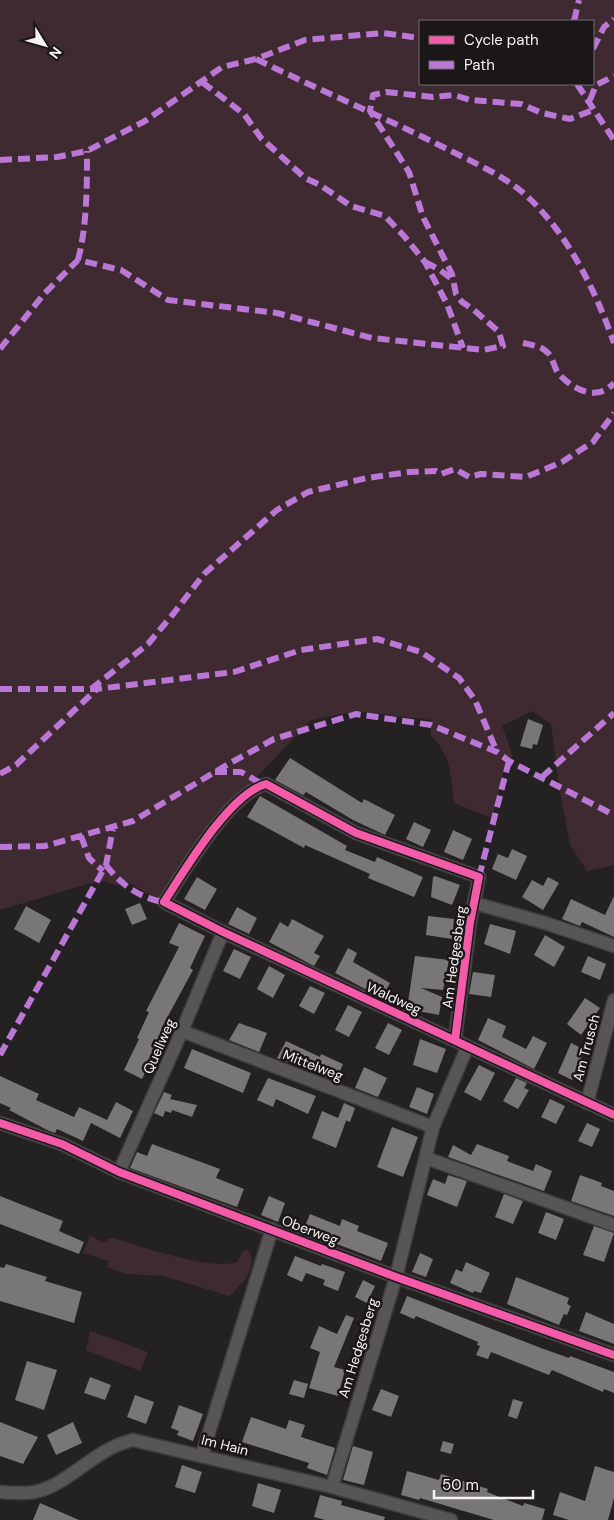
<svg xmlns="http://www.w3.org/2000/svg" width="614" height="1520" viewBox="0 0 614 1520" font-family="'DM Sans',sans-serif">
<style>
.green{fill:#402a32;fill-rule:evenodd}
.building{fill:#797677}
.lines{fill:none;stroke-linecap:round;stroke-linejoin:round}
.minor-casing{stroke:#3f3d3d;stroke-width:15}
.minor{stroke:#575556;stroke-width:12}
.quiet{stroke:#ba77d6;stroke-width:6;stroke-dasharray:12 6;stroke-linecap:butt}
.cycleway-casing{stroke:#1b1618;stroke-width:11}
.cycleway{stroke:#f35aa7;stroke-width:8}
.labels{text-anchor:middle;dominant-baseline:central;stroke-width:5;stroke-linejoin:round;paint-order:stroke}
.street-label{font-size:14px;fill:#f6f3f4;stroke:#1b1618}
</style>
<rect width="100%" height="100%" fill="#242122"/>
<path class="green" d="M0,0H614V865L587,871L570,845L559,785L551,724L532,711L502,726L513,757L507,758L492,818L454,803C451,777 451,754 431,736V720L357,711L311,720L254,780L256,785L160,897L151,896L127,881L119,886L104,881L88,884L0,910ZM420,21H593V84H420Z
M90,1235L103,1243L110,1238H114C138,1246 218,1273 238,1261L242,1252L247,1249C261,1266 241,1285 229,1296L164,1276L126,1274L107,1267L108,1261L83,1253Z
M90,1331L148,1352L140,1371L86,1350Z"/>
<path class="building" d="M528,719L543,725L537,745L533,744L532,749L520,746Z
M290,758L362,803L364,799L395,815L385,835L353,820L306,792L303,795L275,780Z
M260,796L347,846L345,850L375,862L377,857L423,877L414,897L368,878L370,874L305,845L304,848L247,817Z
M414,822L431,830L423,847L406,839Z
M453,830L472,839L463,860L444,852Z
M512,849L527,856L516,880L492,869L498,854L508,858Z
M435,876L460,885L452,905L431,897L433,877Z
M197,877L217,889L205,910L184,899Z
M548,877L559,883L543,910L522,897L532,880L543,886Z
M614,896V937L582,922L580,926L562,919L571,899L605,915Z
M140,903L147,919L132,925L125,909Z
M26,906L51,920L39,943L14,929Z
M237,907L257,918L249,934L228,924Z
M428,916L454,919L452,939L426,935Z
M292,919L324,936L314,953L320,956L314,966L269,942L280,922L288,927Z
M179,923L205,936L190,968L193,970L161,1029H163L150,1057L152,1058L142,1079L124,1070L139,1039L137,1038L149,1012L146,1011L179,947L169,943Z
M490,924L516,931L510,954L484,944Z
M545,935L565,947L554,967L534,955Z
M348,948L357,953L353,962L390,983L382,998L335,973Z
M234,949L251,957L240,979L223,971Z
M415,956L449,960L443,990L421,988L442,997L439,1015L407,1009Z
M588,956L606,964L600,980L581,972Z
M269,966L285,975L273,998L257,989Z
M473,972L495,975L491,997L469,994Z
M310,986L325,993L314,1014L299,1006Z
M585,998L600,1008L581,1035L567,1024Z
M348,1005L362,1012L349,1037L335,1030Z
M488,1018L506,1026L502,1037L526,1049L533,1036L547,1043L534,1069L478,1040Z
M239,1023L267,1033L259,1052L229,1040Z
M388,1023L402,1030L389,1055L375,1048Z
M420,1039L446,1049L437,1073L413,1065Z
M286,1041L320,1057L321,1054L343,1064L336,1081L277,1058Z
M571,1043L585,1050L572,1080L558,1073Z
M192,1049L251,1073L243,1093L184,1068Z
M479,1065L495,1073L481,1101L464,1092Z
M364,1067L387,1078L378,1097L355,1088Z
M0,1076L39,1094L36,1100L74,1117L79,1107L107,1120L116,1102L133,1111L120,1138L91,1123L83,1141L57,1129L55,1133L47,1130L9,1110L11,1108L0,1103Z
M268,1078L316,1096L308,1114L276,1099L273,1107L257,1100Z
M516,1078L527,1083L524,1088L529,1090L518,1109L503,1101Z
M417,1087L434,1094L427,1114L409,1107Z
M164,1092L172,1095L170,1099L197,1105L192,1117L172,1110L171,1113L165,1111L163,1117L154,1113Z
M550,1099L565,1106L556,1124L541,1117Z
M344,1103L355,1108L350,1122L345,1120L346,1121L336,1148L312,1138L322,1111L338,1118Z
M587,1123L600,1129L592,1147L578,1141Z
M392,1127L418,1137L403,1177L377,1167Z
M152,1144L220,1169L216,1178L244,1189L237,1207L130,1168L137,1152L147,1156Z
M477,1144L509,1156L507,1161L533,1171L536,1164L552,1171L544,1191L448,1157L453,1145L471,1155Z
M448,1175L467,1181L457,1207L427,1195L433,1179L445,1184Z
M580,1175L602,1183L601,1186L614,1191V1216L571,1201Z
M504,1194L523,1201L513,1224L495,1217Z
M0,1196L63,1221L59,1231L84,1242L79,1254L0,1224Z
M269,1196L285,1203L278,1222L261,1215Z
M546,1212L564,1219L556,1240L538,1233Z
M310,1214L340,1226L342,1219L359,1226L357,1231L388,1243L381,1261L303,1231Z
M594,1226L614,1233L604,1262L583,1255Z
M420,1253L433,1259L426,1277L412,1272Z
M295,1256L321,1266L322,1264L345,1272L338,1291L323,1285L325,1280L306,1273L302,1282L287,1275Z
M466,1262L490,1273L481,1293L474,1291L473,1293L450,1283L456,1269L462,1272Z
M6,1264L47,1277L45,1281L82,1292L74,1323L0,1301V1267L4,1268Z
M516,1277L569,1298L567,1304L571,1306L567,1315L564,1314L559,1325L507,1304Z
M363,1280L375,1286L367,1303L355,1297Z
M407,1296L541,1348L569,1358L570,1356L614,1372V1393L604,1389L603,1392L552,1370L549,1375L491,1352L488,1359L476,1355L480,1346L477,1345L478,1342L416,1316L414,1319L400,1313Z
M586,1312L614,1324V1344L579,1331Z
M346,1315L354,1318L334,1367L345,1370L338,1396L309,1388L320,1352L310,1348L319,1326L337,1334Z
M27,1361L57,1370L44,1410L15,1400Z
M90,1377L111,1385L105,1400L84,1393Z
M294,1380L308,1384L304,1398L289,1394Z
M381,1389L399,1396L391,1417L372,1410Z
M135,1395L154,1402L146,1424L127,1417Z
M513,1399L523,1402L517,1419L508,1416Z
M179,1405L203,1414L193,1441L177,1435L179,1431L171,1428Z
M251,1417L286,1429L289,1420L305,1425L301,1437L335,1448L327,1475L307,1468L309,1463L242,1442Z
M0,1422L38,1437L23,1464L0,1456Z
M73,1422L82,1443L56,1455L47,1435Z
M443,1441L454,1444L451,1454L440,1451Z
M353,1446L373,1452L364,1485L343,1480Z
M182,1465L202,1472L195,1493L175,1487Z
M595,1466L614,1472V1498L608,1520H569L553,1515L560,1492L585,1501Z
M407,1471L439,1480L441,1474L488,1489L487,1492L523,1506L524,1503L545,1509L542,1520H494L420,1498L419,1500L401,1495Z
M258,1483L281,1490L274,1513L252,1506Z
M320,1495L342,1501L341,1505L385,1517L384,1520H325L314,1517Z
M40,1503L79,1520H33Z"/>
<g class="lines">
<g class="minor-casing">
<path id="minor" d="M474,903L545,923L614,946
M182,1031L433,1127
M455,1040L470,923L479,877L356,833L266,784C229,794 185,870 164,902L223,932L614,1115
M587,1103L614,1000
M0,1123L62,1144L119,1172L396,1277L614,1355
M426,1158L614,1225
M119,1172L182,1031L223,932
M202,1455L272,1229
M332,1487L396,1277L433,1127L467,1048
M0,1492C11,1493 23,1494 35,1492C71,1484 93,1449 133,1440L332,1487L451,1520"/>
</g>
<use href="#minor" class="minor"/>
<path class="quiet" d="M574,21L579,0
M593,49L604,27L614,19
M256,59C319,90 384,117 447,149C476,164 508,177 531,200C570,238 596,292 614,343
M202,82L244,114L261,138L305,178L320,185L351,206L385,216L404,236L425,262L447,304L463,348
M577,84L614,140
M590,100L596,85L614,76
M0,160L57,157L87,151L145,121L222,67L256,59L305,40L383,33L420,38
M78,260C87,225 87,188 87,151
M425,262L440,270L452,279
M523,343C532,345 542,346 548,353C553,358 554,367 558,373C573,390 597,402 614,383
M0,349L44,294L78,260L121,270L168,300L277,313L372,338L483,350L503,346L499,332L474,310L462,302L456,294L452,274L423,217L409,172L370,111L373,95L386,92L433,97L454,95L470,100L521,104L542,113L570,119L593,110
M0,689H97L234,672L301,650L377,639L421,652L459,678L475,700L497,752
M91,689L148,644L174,613L204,574L277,510L308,492L367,478L409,472L436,471L441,474L455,469L469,477L481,474L526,477L562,462L593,442L614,413
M215,772H241L264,785
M0,774L16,765L97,689
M542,777L614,713
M81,836L89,858L103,871
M0,847L45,846L133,821L225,766L274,739L356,714L431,725L497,752L509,761L614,815
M106,865C120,884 141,899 164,902
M479,877L509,761
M0,1055L106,865L113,828"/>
<g class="cycleway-casing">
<path id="cycleway" d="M455,1040L470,923L479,877L356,833L266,784C229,794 185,870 164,902L223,932L614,1115
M0,1123L62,1144L119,1172L396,1277L614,1355"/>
</g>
<use href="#cycleway" class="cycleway"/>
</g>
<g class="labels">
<g class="street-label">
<text transform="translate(454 957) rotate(-82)">Am Hedgesberg</text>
<text transform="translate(394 998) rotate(25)">Waldweg</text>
<text transform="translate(159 1046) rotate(-66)">Quellweg</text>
<text transform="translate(586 1048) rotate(-75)">Am Trusch</text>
<text transform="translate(313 1065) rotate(21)">Mittelweg</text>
<text transform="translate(310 1230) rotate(21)">Oberweg</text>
<text transform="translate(358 1348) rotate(-73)">Am Hedgesberg</text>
<text transform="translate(225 1445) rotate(14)">Im Hain</text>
</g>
</g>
<rect x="419" y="20" width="175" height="65" fill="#1b1618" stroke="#736e70"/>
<rect x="429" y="36" width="25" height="8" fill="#f35aa7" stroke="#736e70"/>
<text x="464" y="45" font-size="15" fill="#f6f3f4">Cycle path</text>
<rect x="429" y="61" width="25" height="8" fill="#ba77d6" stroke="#736e70"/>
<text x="464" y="70" font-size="15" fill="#f6f3f4">Path</text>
<g transform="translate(45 45) rotate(127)" stroke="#1b1618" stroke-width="4" paint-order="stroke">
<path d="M0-4L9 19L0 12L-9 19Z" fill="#f6f3f4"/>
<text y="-8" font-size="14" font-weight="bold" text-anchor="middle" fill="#f6f3f4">N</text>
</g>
<path d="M434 1490v8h99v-8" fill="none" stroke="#f6f3f4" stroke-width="2.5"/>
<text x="442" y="1490" font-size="15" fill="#f6f3f4" stroke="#1b1618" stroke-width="4" paint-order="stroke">50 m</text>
</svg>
